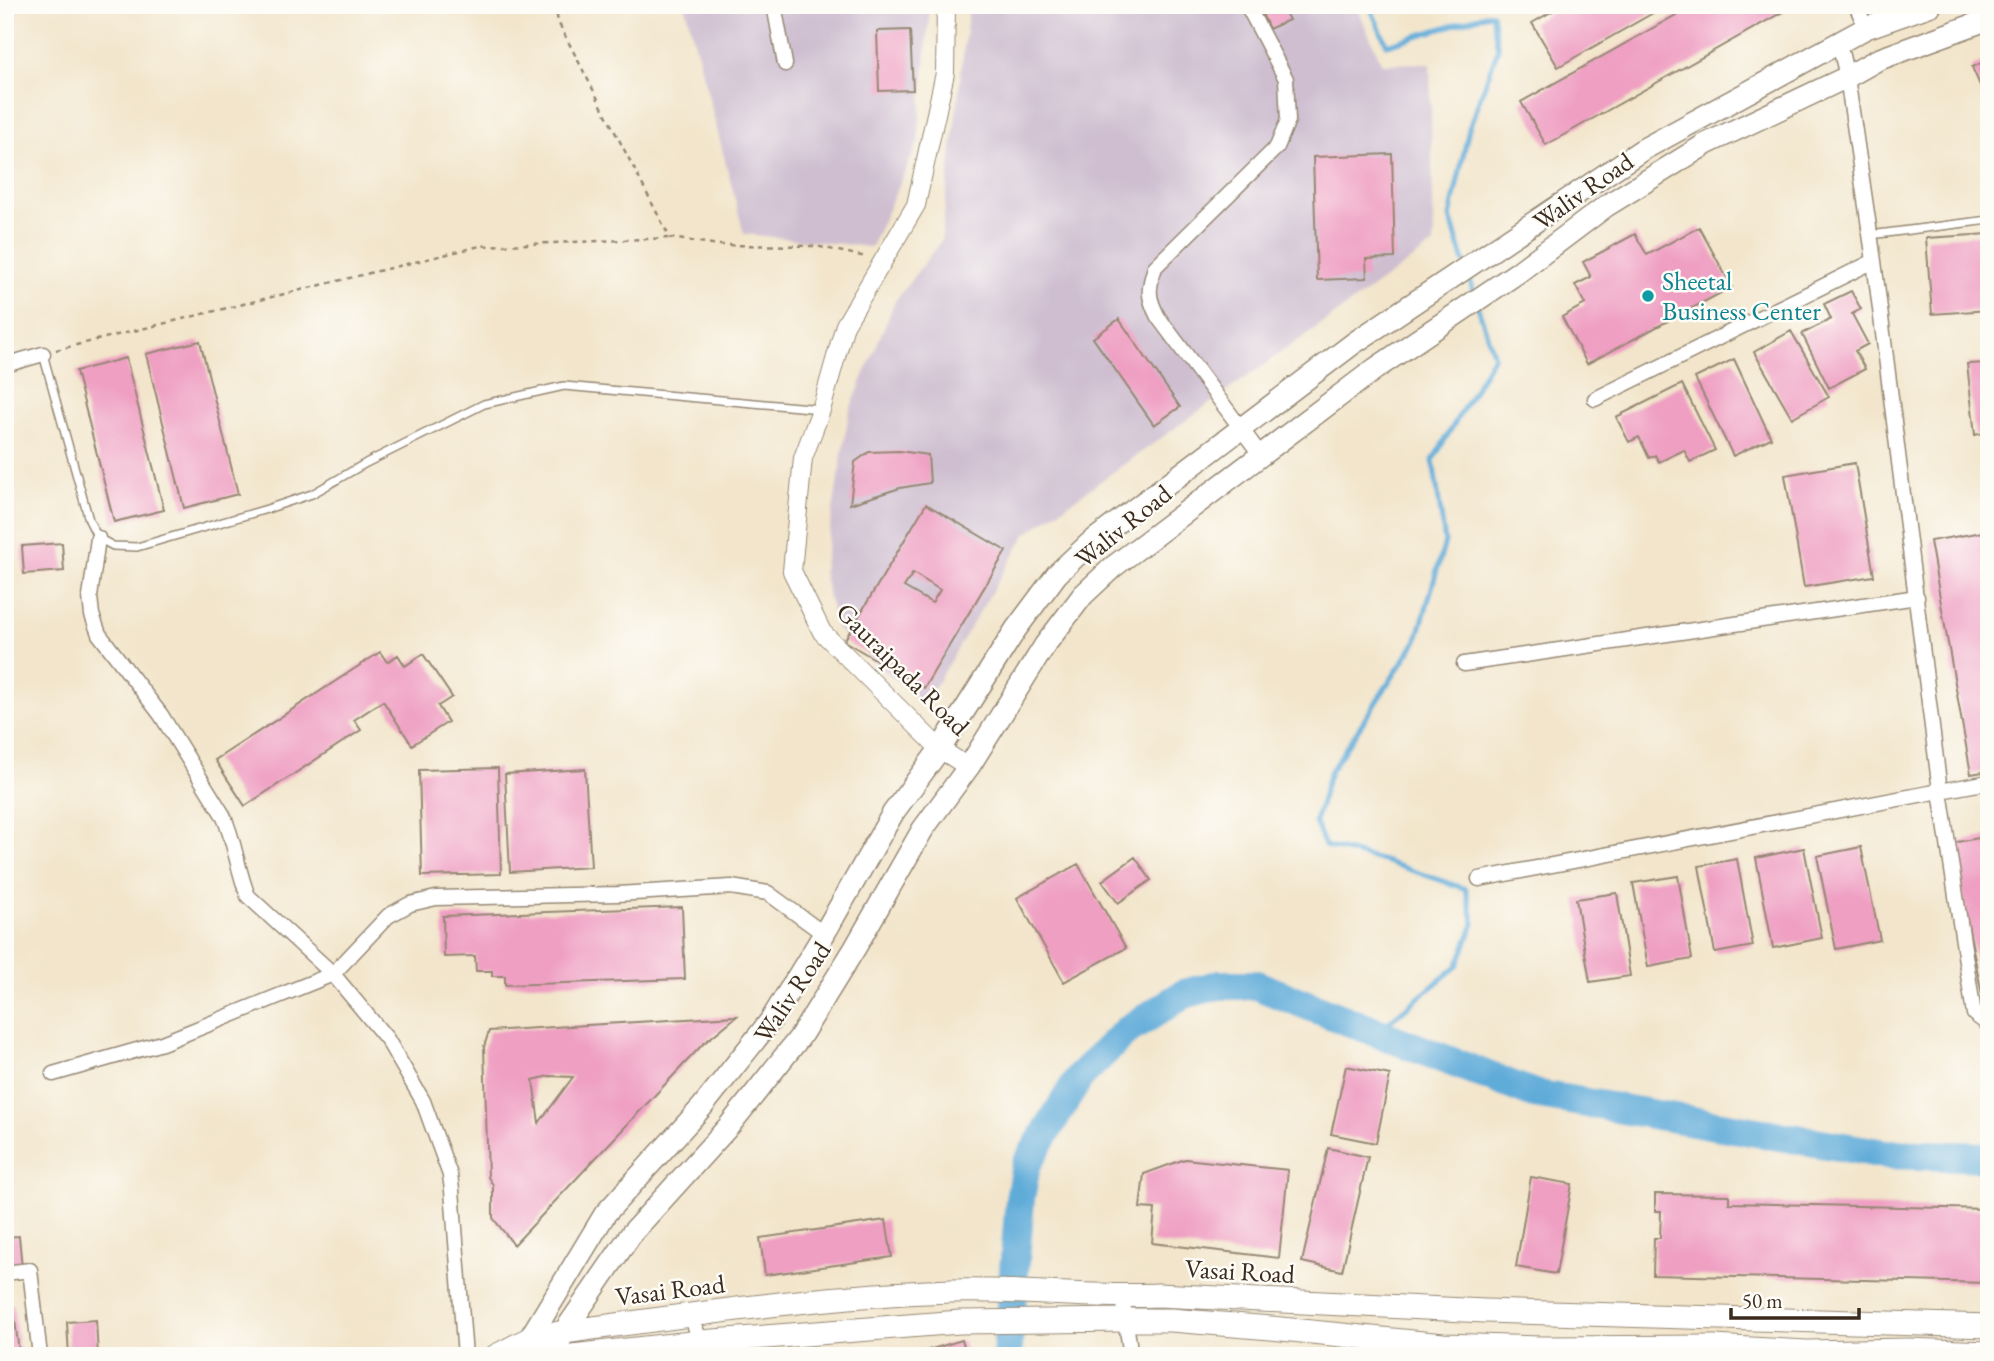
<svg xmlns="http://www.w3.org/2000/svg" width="1994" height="1361" viewBox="0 0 1994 1361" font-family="'EB Garamond',serif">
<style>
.industrial{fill:#cebed0}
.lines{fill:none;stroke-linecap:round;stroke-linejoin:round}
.stream{stroke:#60acd9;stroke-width:5}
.river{stroke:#60acd9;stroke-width:30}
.building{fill:#ef9fc2;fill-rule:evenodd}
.service-casing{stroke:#968874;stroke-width:10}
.minor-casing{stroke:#968874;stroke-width:17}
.tertiary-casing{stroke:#968874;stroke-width:20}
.secondary-casing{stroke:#968874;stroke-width:24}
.primary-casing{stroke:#968874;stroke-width:25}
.path{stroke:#968874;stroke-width:2.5;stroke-dasharray:5 5;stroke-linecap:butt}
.service{stroke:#fff;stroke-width:7}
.minor{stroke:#fff;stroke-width:14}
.tertiary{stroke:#fff;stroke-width:18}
.secondary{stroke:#fff;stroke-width:21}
.primary{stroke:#fff;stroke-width:23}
.culture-dot{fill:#0f9aa8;stroke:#fdfcf7;stroke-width:2.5}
.labels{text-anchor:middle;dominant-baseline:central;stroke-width:5;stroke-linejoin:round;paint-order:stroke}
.street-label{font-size:26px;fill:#3b2a1e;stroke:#fdfcf7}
.culture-label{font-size:26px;fill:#0d838f;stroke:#fdfcf7;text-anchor:start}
</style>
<rect width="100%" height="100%" fill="#fdfcf7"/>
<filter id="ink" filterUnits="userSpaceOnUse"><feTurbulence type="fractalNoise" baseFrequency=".0143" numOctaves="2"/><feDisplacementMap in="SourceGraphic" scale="14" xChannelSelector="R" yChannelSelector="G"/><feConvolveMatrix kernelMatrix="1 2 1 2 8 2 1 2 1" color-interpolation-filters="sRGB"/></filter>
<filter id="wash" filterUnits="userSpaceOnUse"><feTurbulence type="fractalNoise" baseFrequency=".00686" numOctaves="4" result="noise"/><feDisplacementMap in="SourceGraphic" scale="28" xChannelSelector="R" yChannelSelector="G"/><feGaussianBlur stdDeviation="1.57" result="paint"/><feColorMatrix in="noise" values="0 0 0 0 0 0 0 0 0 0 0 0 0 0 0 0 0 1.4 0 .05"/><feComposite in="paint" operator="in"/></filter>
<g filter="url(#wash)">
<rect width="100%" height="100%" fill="#f2e5cb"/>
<path class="industrial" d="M685,5H930L918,143L871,247L744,234Z
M969,5H1356L1382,64L1430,63L1434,244L1026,534L924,705L836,628L823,572L849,412L895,301L941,241Z"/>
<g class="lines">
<path class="stream" d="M1369,5L1387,45L1492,13L1498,49L1469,128L1450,217L1464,262
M1468,274L1474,295
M1377,1032L1457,966L1474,924L1466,889L1384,861L1325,846L1315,822L1330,772L1417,640L1445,542L1433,460L1494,356L1477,304"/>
<path class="river" d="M1007,1356L1020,1199L1026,1165L1080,1076L1126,1031L1184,994L1218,985H1256L1534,1094L1885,1154L1989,1157"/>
</g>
<g id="blocks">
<path class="building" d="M1258,5H1281L1289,20L1269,29Z
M1563,5H1667L1558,67L1532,23Z
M1694,5H1795L1546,145L1521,102Z
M910,30L913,90L879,91L877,31Z
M1989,60V106L1972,67Z
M1392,154L1395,258L1366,259L1367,278L1317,280L1313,157Z
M1699,227L1732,287L1587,364L1562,317L1585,304L1575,285L1591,277L1583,262L1635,234L1647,255Z
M1989,234V310L1932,314L1926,238Z
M1851,291L1861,309L1852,314L1868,344L1855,351L1865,369L1829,388L1802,334L1831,319L1824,304Z
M1119,319L1180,407L1154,425L1093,338Z
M1791,331L1829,397L1792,418L1754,352Z
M200,341L238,494L184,508L146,354Z
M126,358L164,510L114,522L76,371Z
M1734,359L1771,438L1733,456L1695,378Z
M1989,363V432L1975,435L1967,364Z
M1682,384L1715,450L1690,462L1684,450L1659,462L1655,455L1649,458L1639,437L1629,442L1616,417Z
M899,451L928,455L930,483L900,488L850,504L855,462L869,452Z
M1855,463L1874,576L1804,587L1785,475Z
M926,504L1006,551L924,688L844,641ZM913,573L940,590L932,603L904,587Z
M1989,531V771L1971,774L1930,541Z
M62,543L64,571L24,574L22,546Z
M380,652L387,662L398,655L405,666L423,654L452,697L438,706L448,722L412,745L383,701L354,720L361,730L245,806L215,760Z
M498,768L501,874L422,876L419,770Z
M585,769L591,867L510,872L505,774Z
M1989,836V1014L1986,1015L1952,843Z
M1861,847L1880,940L1836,949L1817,856Z
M1804,848L1822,938L1773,948L1756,858Z
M1135,857L1151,880L1118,903L1102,881Z
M1737,859L1753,946L1715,953L1699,866Z
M1078,864L1126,948L1064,982L1017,898Z
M1678,876L1692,959L1648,967L1633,883Z
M1617,893L1630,976L1590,982L1576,899Z
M682,907L685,979L505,985V976H492V971H476L475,956L444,957L443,916Z
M737,1016L703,1044L514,1245L493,1218V1185L488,1177L484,1047L489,1031ZM549,1076L573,1077L539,1123L533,1080Z
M1346,1066L1390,1075L1376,1143L1331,1134Z
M1328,1148L1368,1157L1342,1271L1302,1262Z
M1185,1159L1288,1170L1279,1258L1152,1243L1155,1209L1140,1208L1144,1174Z
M1531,1177L1572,1184L1556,1274L1516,1267Z
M1655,1194L1729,1195V1203L1989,1209V1283L1653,1275L1654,1238H1660L1661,1211H1655Z
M886,1220L892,1257L765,1275L760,1238Z
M19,1236L22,1268L5,1270V1237Z
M13,1304L19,1352H23V1356H5V1305Z
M96,1320L98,1356H69L67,1322Z
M962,1340L967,1356H912V1355Z"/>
</g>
</g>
<g filter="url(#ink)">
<use href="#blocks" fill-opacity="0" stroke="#968874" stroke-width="2"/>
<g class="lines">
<g class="service-casing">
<path id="service" d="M1870,235L1989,220
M43,354L89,520L98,538L113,546L137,547L267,509L312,494L366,463L484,404L564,386L821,409"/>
</g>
<g class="minor-casing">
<path id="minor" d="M774,5L785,64
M1247,5L1286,79L1288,120L1277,147L1155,267C1148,289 1147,296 1158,317L1260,454
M1856,5L1866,28
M1839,43L1847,77L1874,261L1940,791L1989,782
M5,365L43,354
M1595,399L1874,261
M98,538L90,597L92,615L99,634L161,715L223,815C235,841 237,869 248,896L333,974L387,1039L423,1101L450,1175L452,1190L465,1356
M1464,664L1917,597
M1479,879L1940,791L1974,1014L1989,1025
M53,1074L162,1043L333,974L388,916L410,904L436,898L618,894L731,887L768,893L824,934
M5,1273L30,1270L40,1356
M1122,1297L1131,1356
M691,1316L706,1356"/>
</g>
<g class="tertiary-casing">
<path id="tertiary" d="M946,5L945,73L916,205L845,325L821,410L803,458L792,571L822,632L940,749L968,767"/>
</g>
<g class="secondary-casing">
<path id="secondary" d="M522,1351L605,1214L702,1107L771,1020L824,934L893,813L940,749L1016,629L1057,574L1090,543L1354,343L1642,150L1866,28L1931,5
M553,1356L564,1332L632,1233L729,1126L800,1037L855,948L923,829L970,765L1045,645L1083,595L1113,567L1375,369L1517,273L1606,206L1706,144L1847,77L1877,60L1989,19"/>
</g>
<g class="primary-casing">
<path id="primary" d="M496,1356L527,1340L564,1332C692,1315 821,1295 951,1291C1020,1289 1089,1298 1158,1295L1485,1311L1989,1326
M572,1356L700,1342L960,1322L1125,1320H1171L1271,1328L1443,1345L1541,1348L1714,1347L1807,1352L1907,1350L1989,1353"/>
</g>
<path class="path" d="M555,5L558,22L670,238L720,245L816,246L866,257
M56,350L480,246L670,238"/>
<use href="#service" class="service"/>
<use href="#minor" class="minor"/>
<use href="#tertiary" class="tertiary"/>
<use href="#secondary" class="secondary"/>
<use href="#primary" class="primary"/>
</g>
</g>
<circle class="culture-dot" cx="1648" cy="296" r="7"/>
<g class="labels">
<g class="street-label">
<text transform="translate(1583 191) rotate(-35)">Waliv Road</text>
<text transform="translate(1123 526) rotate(-39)">Waliv Road</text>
<text transform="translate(903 669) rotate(45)">Gauraipada Road</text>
<text transform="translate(792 992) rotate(-56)">Waliv Road</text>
<text transform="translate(1240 1271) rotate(3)">Vasai Road</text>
<text transform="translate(670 1290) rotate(-7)">Vasai Road</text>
</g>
<g class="culture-label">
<text x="1662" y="281">Sheetal<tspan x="1662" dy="30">Business Center</tspan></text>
</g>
</g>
<rect width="1994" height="1361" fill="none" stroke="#fdfcf7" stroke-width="28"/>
<path d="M1731 1308v10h128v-10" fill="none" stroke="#3b2a1e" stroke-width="3.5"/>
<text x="1742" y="1308" font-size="21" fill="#3b2a1e" stroke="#fdfcf7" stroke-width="5" paint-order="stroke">50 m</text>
</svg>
